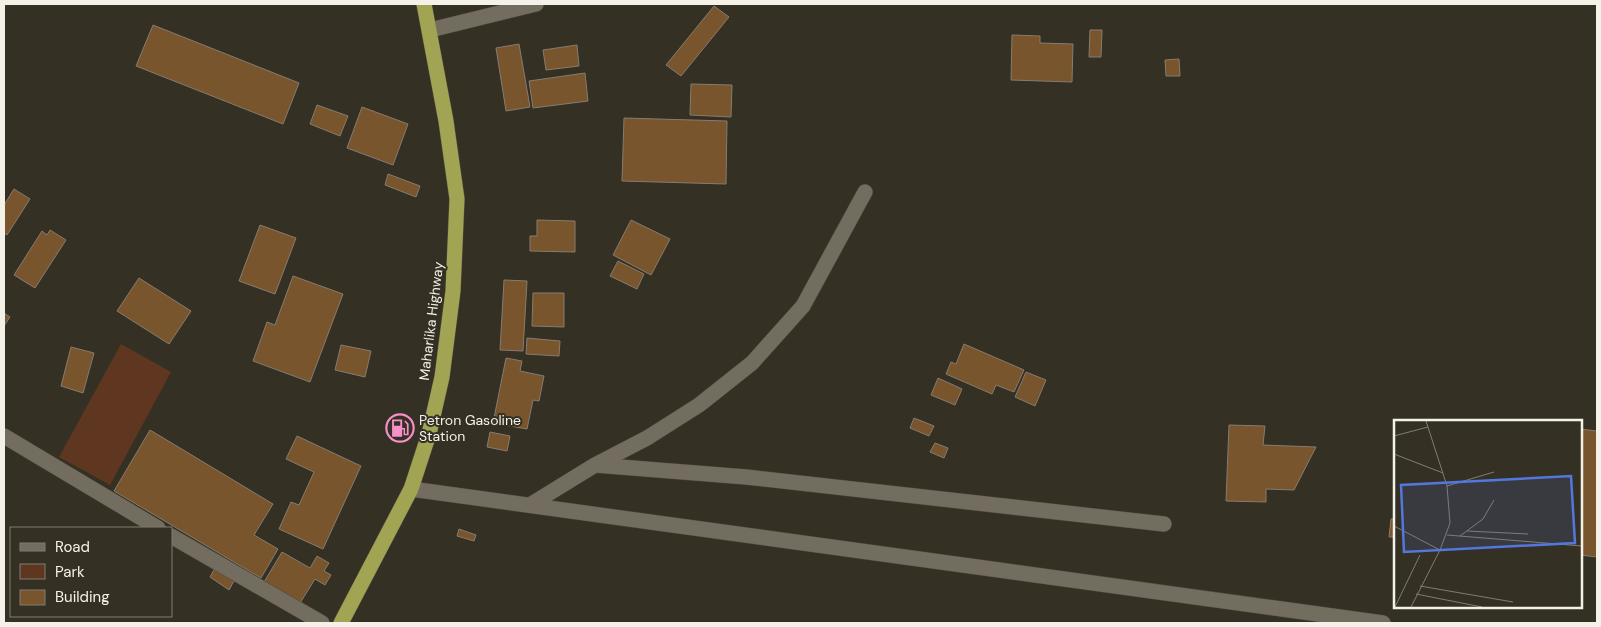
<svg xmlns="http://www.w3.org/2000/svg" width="1601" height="627" viewBox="0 0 1601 627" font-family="'DM Sans',sans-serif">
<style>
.green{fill:#5f361f}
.building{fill:#78552c;stroke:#867c70}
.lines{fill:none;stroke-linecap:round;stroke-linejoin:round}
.minor-casing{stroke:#504c42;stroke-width:16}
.highway-casing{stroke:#504c42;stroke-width:16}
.minor{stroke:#726d5f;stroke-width:15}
.highway{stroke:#a1a452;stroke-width:15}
.labels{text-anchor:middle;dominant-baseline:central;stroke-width:4;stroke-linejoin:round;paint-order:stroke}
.street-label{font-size:14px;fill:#f4f1e9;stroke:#353024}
.poi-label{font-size:14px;fill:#f4f1e9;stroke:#353024;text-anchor:start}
.inset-road{fill:none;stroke:#817d73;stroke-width:1}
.view{fill:#5377dc;fill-opacity:0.15;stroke:#5377dc;stroke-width:2.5}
.inset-edge{fill:none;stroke:#f4f1e9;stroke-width:2.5}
</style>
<rect width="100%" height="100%" fill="#353024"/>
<path class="green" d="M121,344L171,372L110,485L59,457Z"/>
<path class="building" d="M714,6L729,17L681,76L666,65Z
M153,25L299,83L283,124L136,66Z
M1090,30H1102L1101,57H1089Z
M1012,35L1040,36V43L1073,44L1072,82L1011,80Z
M519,44L530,107L506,111L496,48Z
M577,45L579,66L546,70L543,50Z
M1179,59L1180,76H1166L1165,60Z
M585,73L588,101L533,108L529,81Z
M691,84L732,85L731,117L690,115Z
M317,105L348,116L340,136L310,124Z
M362,107L408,124L393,165L347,148Z
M624,118L727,121L726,184L622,181Z
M388,174L420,186L416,197L385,185Z
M14,189L30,199L7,235L4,233V205Z
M537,220L575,221V252L530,251V236H537Z
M631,220L670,239L651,275L613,255Z
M260,225L296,238L275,294L239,281Z
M50,230L66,240L35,288L14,275L42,231L47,235Z
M618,261L644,274L637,289L610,276Z
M293,276L343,294L310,382L253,361L267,322L275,325Z
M139,278L191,311L169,344L117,311Z
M504,280L527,281L523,351L500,350Z
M533,293H564V327L532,326Z
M4,313L10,317L4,326Z
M527,338L560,341L559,356L526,354Z
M964,344L1024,370L1014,392L996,385L992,394L946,374L951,362L956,364Z
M341,345L371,351L365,377L335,370Z
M71,347L94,353L83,393L61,386Z
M506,358L522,361L520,371L544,376L539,401L533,400L527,429L493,423Z
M1026,372L1046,380L1035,406L1015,397Z
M938,378L962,389L955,405L931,395Z
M914,418L934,426L929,436L910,428Z
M1229,425L1265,426L1263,445L1316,447L1294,490L1266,489V502L1226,501Z
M1580,429L1597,431V557L1580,555Z
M150,430L273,504L254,535L278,549L261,578L114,491Z
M490,432L510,436L507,451L487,447Z
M297,436L361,466L323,549L279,529L291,502L299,505L314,472L286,459Z
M935,443L948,448L944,458L930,452Z
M1391,519H1395V537H1389Z
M459,529L476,535L474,541L457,536Z
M282,552L310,568L317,556L329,563L324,571L331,575L325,585L315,579L300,603L264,582Z
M215,568L234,581L229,590L210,577Z"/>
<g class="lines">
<g class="minor-casing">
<path id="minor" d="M430,30L536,4
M4,436L158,528
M595,465L746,477L1164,524
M411,489L1383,623
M530,505L595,465L647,438L699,405L752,363L803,306L865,192
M171,536L322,623"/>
</g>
<g class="highway-casing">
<path id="highway" d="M341,623L411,489L429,434L442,377L453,291L457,199L446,121L424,4"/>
</g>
<use href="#minor" class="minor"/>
<use href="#highway" class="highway"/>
</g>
<defs>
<g id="fuel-ring" transform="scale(1.4375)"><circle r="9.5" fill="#353024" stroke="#f98fc9" stroke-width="1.5"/><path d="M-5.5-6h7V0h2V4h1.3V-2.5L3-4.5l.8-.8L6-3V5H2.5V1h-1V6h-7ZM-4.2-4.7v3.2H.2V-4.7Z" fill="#f98fc9"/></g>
</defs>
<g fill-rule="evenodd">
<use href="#fuel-ring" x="400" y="428"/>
</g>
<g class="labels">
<g class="street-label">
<text transform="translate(431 321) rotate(-83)">Maharlika Highway</text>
</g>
<g class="poi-label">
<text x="419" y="420">Petron Gasoline<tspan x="419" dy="16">Station</tspan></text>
</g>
</g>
<g transform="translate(1394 420)">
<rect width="188" height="188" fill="#353024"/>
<path class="inset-road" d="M0,16L34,7M0,34L49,53M53,66L100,52M0,106L46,130M73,111L134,114M53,115L188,126M66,116L89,99L100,80M26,166L119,182M22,174L88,187M1,187L26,135M17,187L46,130L56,103L53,66L32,1"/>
<path class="view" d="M177,56L181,123L10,132L7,65Z"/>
<rect width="188" height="188" class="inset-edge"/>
</g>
<rect width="1601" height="627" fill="none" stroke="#f4f1e9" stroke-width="10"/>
<rect x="10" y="527" width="162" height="90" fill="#353024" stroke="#817d73"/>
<rect x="20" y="543" width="25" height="8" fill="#726d5f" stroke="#817d73"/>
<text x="55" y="552" font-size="15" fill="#f4f1e9">Road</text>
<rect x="20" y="564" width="25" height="15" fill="#5f361f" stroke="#817d73"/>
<text x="55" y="577" font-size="15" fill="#f4f1e9">Park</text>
<rect x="20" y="590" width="25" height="15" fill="#78552c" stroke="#817d73"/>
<text x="55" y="602" font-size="15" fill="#f4f1e9">Building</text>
</svg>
